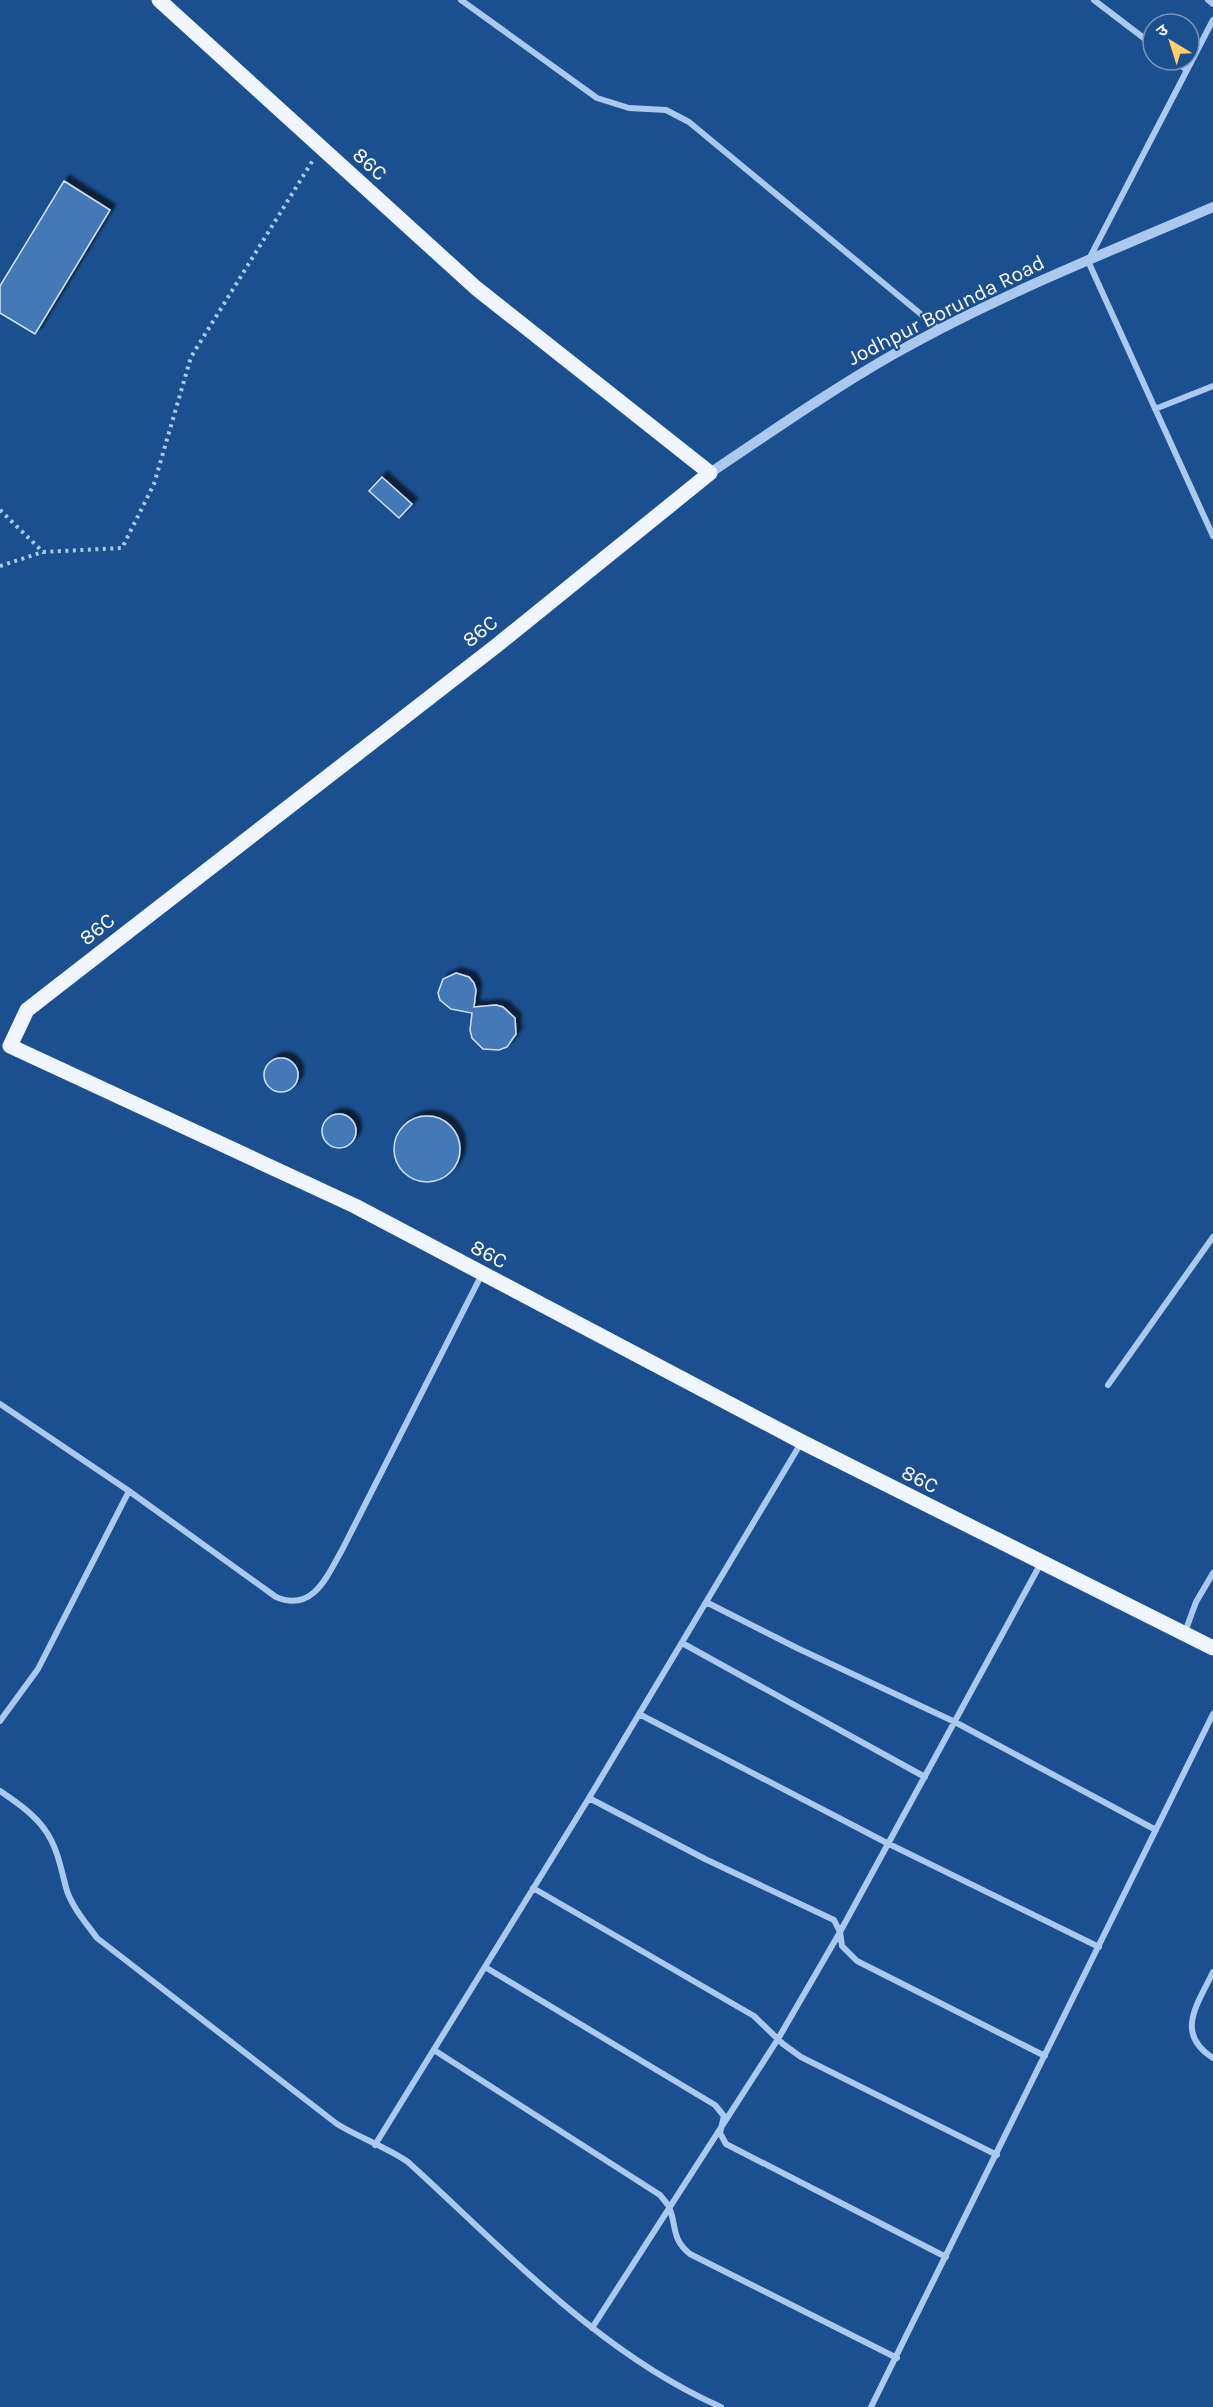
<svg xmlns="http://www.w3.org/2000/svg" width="1213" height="2407" viewBox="0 0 1213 2407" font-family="Karla,'Noto Sans Devanagari',sans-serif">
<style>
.building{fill:#4478b7;stroke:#cfe3fa;stroke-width:1.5;filter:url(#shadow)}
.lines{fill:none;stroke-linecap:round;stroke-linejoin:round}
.path{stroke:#a9c9ee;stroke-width:4;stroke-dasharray:3 4.5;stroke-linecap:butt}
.minor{stroke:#a9c9ee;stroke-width:6}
.tertiary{stroke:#a9c9ee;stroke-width:10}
.primary{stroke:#f0f6ff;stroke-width:15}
.labels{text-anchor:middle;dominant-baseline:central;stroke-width:4.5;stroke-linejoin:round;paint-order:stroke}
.street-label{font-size:21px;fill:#fff;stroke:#1b4f8f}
</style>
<defs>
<filter id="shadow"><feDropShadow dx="5.5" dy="-5.5" stdDeviation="1.5" flood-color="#0009"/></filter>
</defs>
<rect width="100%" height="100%" fill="#1b4f8f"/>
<path class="building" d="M64,181L110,210L35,334L0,313V286Z
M382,477L412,504L399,518L369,491Z
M456,973L469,977L474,983L476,990L474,1007L496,1005L503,1007L515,1018L516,1034L507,1047L499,1050L483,1049L472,1038L470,1030L472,1013L451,1009L440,1000L438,993L443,979Z
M264 1075a17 17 0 1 1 34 0a17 17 0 1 1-34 0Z
M322 1131a17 17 0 1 1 34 0a17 17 0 1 1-34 0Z
M394 1149a33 33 0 1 1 66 0a33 33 0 1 1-66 0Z"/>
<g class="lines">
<path class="path" d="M0,510L43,552L122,548L154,484L191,357L313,160
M0,566L43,552"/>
<path class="minor" d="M461,0L597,98L629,108L666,110L689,122L940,330
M1094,0L1153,45
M1208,0L1213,4
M1213,20L1088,261L1213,536
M1173,60L1187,70
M1155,409L1213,386
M1108,1385L1213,1237
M0,1404L129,1491L276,1597C313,1613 327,1576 342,1550L482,1274
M706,1602L797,1648L955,1722L1156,1830
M1185,1632L1196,1602L1213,1573
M682,1643L925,1777
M639,1714L887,1843L1099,1947
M0,1721L38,1669L129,1491
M0,1791C16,1802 34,1814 45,1830C58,1848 61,1870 67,1891C73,1908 86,1923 97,1938L337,2124C360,2138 386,2147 408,2162C505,2250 600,2354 721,2407
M589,1798L705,1859L834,1920L840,1932L842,1946L857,1961L1045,2056
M533,1888L754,2016L783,2044L801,2057L997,2155
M485,1967L715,2105L724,2116L720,2133L726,2144L946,2257
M1213,1972C1198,2004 1174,2033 1213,2058
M434,2050L660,2195C663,2199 667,2203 669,2207C677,2226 671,2239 690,2254L897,2358
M375,2145L589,1798L801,1443
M592,2328L778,2039L840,1932L1041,1563
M871,2407L1213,1714"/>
<path class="tertiary" d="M710,473C771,432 831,390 894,354C996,296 1106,253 1213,207"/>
<path class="primary" d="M159,0L476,288L710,473L496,646L27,1010L10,1046L355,1206L802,1442L1213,1648"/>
</g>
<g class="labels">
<g class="street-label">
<text transform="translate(370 164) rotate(42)">86C</text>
<text transform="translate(946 310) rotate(-27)">Jodhpur Borunda Road</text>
<text transform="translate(480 631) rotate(-38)">86C</text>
<text transform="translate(97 929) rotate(-38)">86C</text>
<text transform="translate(489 1254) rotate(28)">86C</text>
<text transform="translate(920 1479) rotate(27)">86C</text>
</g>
</g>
<g transform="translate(1171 42) rotate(322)"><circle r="28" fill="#1b4f8f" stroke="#7695bc" stroke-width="1.5"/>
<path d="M0-4.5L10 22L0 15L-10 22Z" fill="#ffd166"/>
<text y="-9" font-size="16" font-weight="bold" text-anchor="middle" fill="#ffffff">उ</text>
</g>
</svg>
